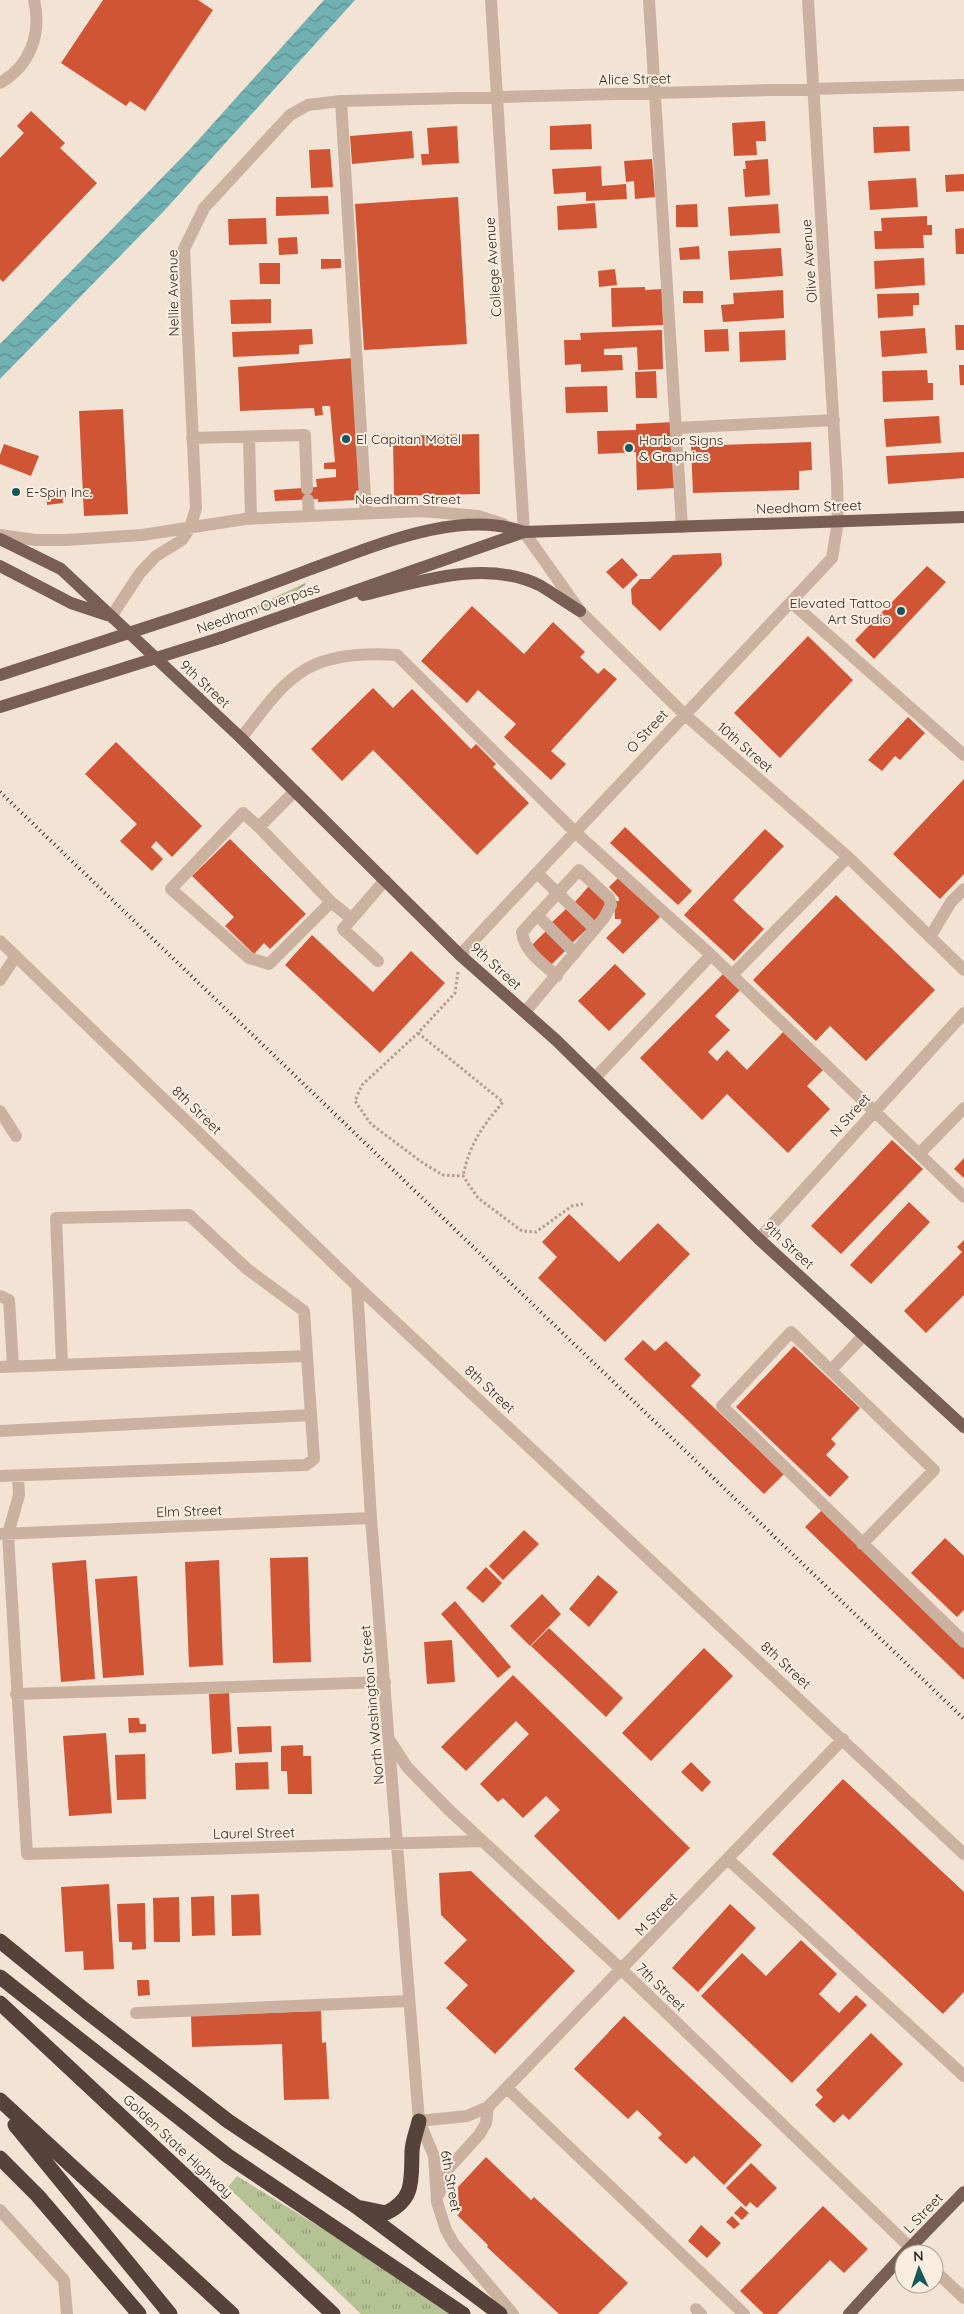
<svg xmlns="http://www.w3.org/2000/svg" width="964" height="2314" viewBox="0 0 964 2314" font-family="Quicksand,sans-serif">
<style>
.grass{fill:url(#grass-tufts)}
.garden{fill:url(#garden-furrows)}
.water{fill:url(#water-waves)}
.building{fill:#d05535}
.lines{fill:none;stroke-linecap:round;stroke-linejoin:round}
.path{stroke:#b79c8b;stroke-width:3;stroke-dasharray:2.5 2.5;stroke-linecap:butt}
.minor{stroke:#cbb2a0;stroke-width:12}
.major{stroke:#785e54;stroke-width:12}
.highway{stroke:#56423a;stroke-width:15}
.rail{stroke:#342924;stroke-width:4;stroke-dasharray:1 4;stroke-linecap:butt}
.major-bridge{stroke:#785e54;stroke-width:12}
.poi-dot{fill:#175759;stroke:#faeee1;stroke-width:2}
.labels{text-anchor:middle;dominant-baseline:central;stroke-width:4;stroke-linejoin:round;paint-order:stroke}
.street-label{font-size:14px;fill:#342924;stroke:#faeee1}
.poi-label{font-size:14px;fill:#342924;stroke:#faeee1;text-anchor:start}
</style>
<defs>
<pattern id="grass-tufts" width="24" height="20" patternUnits="userSpaceOnUse" patternTransform="scale(1.25)"><rect width="24" height="20" fill="#b5c294"/><path d="M3 7l-1-3M5 7V3M7 7l1-3M15 17l-1-3M17 17v-4M19 17l1-3" fill="none" stroke="#949e79"/></pattern>
<pattern id="garden-furrows" width="10" height="10" patternUnits="userSpaceOnUse" patternTransform="scale(1.25)"><rect width="10" height="10" fill="#b5c294"/><path d="M-1 1l2-2M0 10L10 0M9 11l2-2" fill="none" stroke="#949e79"/></pattern>
<pattern id="water-waves" width="16" height="10" patternUnits="userSpaceOnUse" patternTransform="scale(1.25)"><rect width="16" height="10" fill="#72b1b2"/><path d="M0 5q4-4 8 0t8 0" fill="none" stroke="#5e9091"/></pattern>
</defs>
<rect width="100%" height="100%" fill="#f3e3d5"/>
<path class="grass" d="M237,2176L346,2243L454,2314H361L228,2187Z"/>
<path class="garden" d="M305,583L306,585L269,607L227,620Z"/>
<path class="water" d="M324,0H355L163,212L0,379V344L191,148Z"/>
<path class="building" d="M103,0H198L213,10L145,111L130,101L126,106L61,63Z
M31,111L65,143L60,148L97,183L3,282L0,279V158L24,133L17,126Z
M765,121L766,141H756L757,155L734,156L732,123Z
M591,124L592,149L550,150V126Z
M457,126L459,163L422,165L421,154H429L427,128Z
M909,126L910,151L874,153L873,127Z
M412,131L414,158L352,164L350,136Z
M330,149L333,187L311,188L309,150Z
M652,159L655,197L635,199L634,181L626,182L624,161Z
M768,159L770,195L745,197L743,169H746L745,161Z
M601,166L602,186L626,184L627,199L586,201V192L554,194L552,169Z
M964,174V191L946,192L945,175Z
M916,178L918,207L870,210L868,181Z
M328,196L329,214L276,216V197Z
M458,197L467,344L364,350L355,204Z
M595,203L597,228L558,230L557,206Z
M697,204L698,227H676V205Z
M778,204L780,233L730,236L728,207Z
M927,216V225H932V235H923L924,248L875,249L874,231H882L881,218Z
M266,218L267,244L229,245L228,219Z
M964,228V254H956L955,229Z
M297,237L298,254L279,255L278,238Z
M699,246L700,259L680,260L679,248Z
M781,248L783,276L730,280L728,251Z
M924,258L925,285L875,289L874,261Z
M321,259H341V268L321,269Z
M259,263H280V284H260Z
M615,269L617,285L599,287L598,271Z
M645,287V290L662,289L663,325L612,327L611,288Z
M783,290L784,318L723,322L721,305L734,304L733,293Z
M683,291H703V303H683Z
M919,293V305H913V316L878,318L877,294Z
M271,299V323L231,324L230,300Z
M955,325H964V350H956Z
M925,328L927,353L882,357L880,331Z
M312,329L313,344L299,345V354L233,357L232,332Z
M728,329L729,351L705,352L704,330Z
M662,330L663,369L638,370L637,347L604,349V355H622L623,370L581,372V364L565,365L564,340H581L580,333Z
M785,330L786,360L740,362L739,332Z
M353,358L361,490L356,491V500L318,502V499L275,501L274,490L317,487L316,479L336,477V469H324V463L335,462L330,406H322L323,415L315,416L314,408L240,411L238,367Z
M959,365H964V385H960Z
M927,370L928,383H933V400L883,402L882,371Z
M656,371L657,398H636L635,372Z
M607,386L608,412L566,413L565,387Z
M123,409L128,514L84,516L79,411Z
M939,416L941,443L886,447L884,419Z
M673,422L675,488L637,490L636,452L598,454L597,431L636,430V424Z
M479,434L480,494L394,496L393,436Z
M811,442L812,470L799,471V490L693,493L691,446Z
M4,444L39,456L31,476L0,464V455Z
M964,452V478L888,484L886,456Z
M62,489L63,503L47,505L46,490Z
M721,553L722,565L660,631L632,604L631,589L640,579H650L673,555Z
M622,558L638,575L623,589L606,572Z
M927,566L946,582L874,659L855,640Z
M472,606L524,654L553,622L585,652L580,657L598,674L604,668L617,679L551,751L566,764L551,780L504,737L516,724L478,690L467,703L421,661Z
M808,636L853,680L780,758L734,713Z
M373,688L393,708L412,689L471,749L476,744L496,764L493,767L529,803L477,855L373,750L342,781L311,749Z
M908,717L925,733L900,760L895,756L882,771L868,760Z
M116,742L202,826L172,857L156,841L151,847L163,859L152,871L120,841L137,824L85,774Z
M964,779V874L940,899L893,854Z
M625,827L692,891L678,905L610,843Z
M765,829L784,846L733,900L764,929L734,961L684,915Z
M230,839L306,914L270,949L264,943L254,954L225,926L234,917L192,876Z
M621,875L661,916L623,954L606,938L621,923V919H615L614,901H619V898L609,887Z
M589,886L609,904L594,921L574,903Z
M836,895L935,990L866,1061L830,1026L816,1041L753,980Z
M566,909L587,929L570,945L549,925Z
M546,931L566,950L550,966L530,947Z
M312,935L373,992L411,951L445,983L380,1053L285,965Z
M615,964L646,994L609,1031L578,1001Z
M723,974L740,990L715,1016L730,1030L708,1052L717,1061L727,1050L747,1070L783,1032L823,1070L807,1086L830,1109L788,1153L727,1094L702,1120L640,1058Z
M892,1140L923,1169L841,1254L811,1226Z
M964,1158V1178L954,1169Z
M909,1202L930,1222L871,1284L850,1265Z
M569,1214L619,1262L658,1223L690,1254L605,1342L538,1278L557,1257L542,1242Z
M964,1240V1295L926,1333L904,1311L962,1252L957,1247Z
M643,1340L655,1351L666,1341L701,1375L691,1386L784,1474L764,1494L624,1359Z
M794,1346L860,1408L831,1439L836,1444L826,1455L849,1477L830,1497L736,1407Z
M822,1510L964,1646V1680L805,1527Z
M524,1530L539,1544L503,1580L489,1566Z
M945,1538L964,1556V1610L957,1617L911,1573Z
M308,1557L311,1662L273,1663L270,1558Z
M86,1560L95,1679L61,1682L52,1563Z
M219,1560L223,1665L189,1667L185,1562Z
M486,1567L502,1583L483,1603L466,1588Z
M598,1575L618,1592L589,1627L569,1609Z
M137,1576L144,1675L103,1678L95,1579Z
M542,1594L561,1614L530,1646L510,1626Z
M455,1601L511,1667L498,1678L441,1614Z
M549,1628L623,1698L606,1717L531,1646Z
M452,1640L455,1682L427,1684L424,1642Z
M704,1648L733,1676L651,1761L622,1733Z
M513,1675L690,1848L619,1920L534,1836L560,1810L546,1796L523,1818L503,1798L498,1802L480,1784L529,1734L516,1721L466,1771L441,1747Z
M229,1693L232,1752L212,1754L209,1694Z
M128,1718H139L140,1724H146V1732L129,1733Z
M271,1726L272,1752L239,1754L237,1727Z
M106,1733L112,1813L69,1816L63,1736Z
M303,1745V1756H311L312,1794H288L287,1771H281V1746Z
M145,1754L146,1799L117,1800L115,1755Z
M268,1762L269,1789L236,1790L235,1763Z
M691,1762L711,1782L702,1792L681,1772Z
M843,1779L964,1892V1992L943,2014L772,1854Z
M471,1871L575,1971L495,2054L446,2008L468,1985L444,1963L467,1940L441,1915L439,1873Z
M109,1884L114,1969L84,1970L83,1951L65,1952L61,1887Z
M259,1894L261,1935L232,1936L231,1895Z
M214,1896L215,1935L192,1936L191,1897Z
M179,1897L180,1942H154L153,1898Z
M145,1903L146,1949L132,1950V1942H119L117,1904Z
M730,1904L756,1928L698,1992L672,1968Z
M801,1940L837,1974L819,1994L839,2013L856,1995L867,2005L792,2083L701,1996L742,1953L766,1976Z
M137,1980H149L150,1995L138,1996Z
M321,2011L322,2043L326,2042L329,2099L284,2100L282,2044L192,2047L191,2016Z
M624,2016L762,2145L724,2185L694,2156L686,2164L658,2138L662,2134L637,2110L628,2119L574,2069Z
M871,2033L903,2064L849,2120L843,2114L834,2123L815,2105L823,2097L816,2090Z
M486,2157L531,2200L534,2197L628,2283L598,2314H559L487,2247L488,2245L457,2215L459,2214L458,2187Z
M751,2163L777,2188L757,2208L750,2202L746,2207L726,2188Z
M741,2206L749,2213L742,2220L734,2213Z
M823,2206L868,2249L844,2273L830,2260L777,2314H764L740,2291Z
M732,2216L740,2224L734,2229L726,2222Z
M701,2225L721,2243L707,2258L688,2241Z"/>
<g class="lines">
<path class="path" d="M458,972L455,993L418,1033L362,1085L355,1101L371,1124L423,1163L443,1175L463,1176L478,1198L522,1231L536,1232L572,1206L583,1204
M418,1033L503,1102C482,1127 470,1143 463,1176"/>
<path class="minor" d="M491,0L524,532L580,611L684,714L848,857L964,970
M649,0L682,527
M0,83C30,66 42,34 34,0
M341,101L366,513
M676,428L834,420
M249,437L251,518
M192,438L305,435L307,489
M308,500L309,516
M0,535L36,540H66L142,535L245,519L422,511L478,516L503,524
M792,603L964,755
M111,617L140,573L156,556L182,540L190,528L196,508L184,249L204,208L290,115L308,105L341,101L964,85
M241,738C259,716 276,689 300,673C326,654 366,653 397,655L575,832L711,955L964,1197
M295,791L259,827L331,902L352,919
M259,827L243,813L171,889L249,958L269,964L331,902
M538,874L595,929
M537,915L575,953
M930,937L951,902L964,889
M0,941L357,1286L964,1854
M460,955L832,558L838,521L837,481L808,0
M378,961L343,929L385,880
M732,975L848,857
M0,980L16,956
M525,1012L604,918L611,905L609,898L579,870L522,932C524,951 542,963 557,976
M595,1078L711,955
M0,1111L16,1136
M919,1154L964,1108
M759,1239L964,1013
M357,1286L371,1518L419,2121L434,2156L437,2202L446,2230L454,2244L513,2314
M0,1296L9,1300L13,1366
M0,1367L307,1356L304,1311L247,1269L189,1215L56,1218L62,1364
M831,1370L864,1335
M0,1431L311,1415L307,1356
M0,1476L306,1465L314,1459L311,1415
M18,1476L19,1495L8,1534L27,1854L482,1841
M1,1534L371,1518
M862,1544L934,1470L791,1332L722,1406L964,1642
M16,1694L385,1682
M390,1741L407,1767L449,1810L622,1970L917,2254
M729,1860L964,2076
M136,2013L408,2001
M507,2088L744,2314
M419,2121L467,2116L488,2107L843,1739
M439,2194L448,2169L479,2135L486,2123L488,2107
M0,2210L64,2280L67,2314
M934,2270L964,2298
M696,2309L701,2314"/>
<path class="major" d="M0,539L61,569L241,738L460,955L556,1040L759,1239L964,1427
M0,566L71,603L107,615
M363,595C418,582 487,558 541,586C554,594 567,603 580,611
M193,612C233,598 272,584 311,569C373,547 459,508 524,532L964,517
M220,638L524,532
M904,2254L964,2192
M849,2314L904,2254"/>
<path class="highway" d="M0,1941L86,2011L228,2121L357,2207L500,2314
M0,1977L228,2156L463,2314
M0,2003L333,2314
M0,2100L232,2314
M15,2125L170,2314
M0,2158L38,2196L139,2314
M362,2208L386,2213C415,2199 411,2180 412,2152C412,2142 417,2131 419,2121"/>
<path class="rail" d="M0,792L964,1719"/>
<path class="major-bridge" d="M0,675L193,612
M0,707L220,638"/>
</g>
<g class="poi-dot">
<circle cx="346" cy="439" r="5"/>
<circle cx="629" cy="448" r="5"/>
<circle cx="16" cy="492" r="5"/>
<circle cx="901" cy="611" r="5"/>
</g>
<g class="labels">
<g class="street-label">
<text transform="translate(635 79) rotate(-1)">Alice Street</text>
<text transform="translate(809 261) rotate(-94)">Olive Avenue</text>
<text transform="translate(493 267) rotate(-94)">College Avenue</text>
<text transform="translate(173 293) rotate(-91)">Nellie Avenue</text>
<text x="408" y="499">Needham Street</text>
<text transform="translate(809 507) rotate(-2)">Needham Street</text>
<text transform="translate(258 608) rotate(-19)">Needham Overpass</text>
<text transform="translate(205 684) rotate(43)">9th Street</text>
<text transform="translate(647 731) rotate(-47)">O Street</text>
<text transform="translate(745 747) rotate(41)">10th Street</text>
<text transform="translate(496 966) rotate(42)">9th Street</text>
<text transform="translate(197 1110) rotate(44)">8th Street</text>
<text transform="translate(850 1115) rotate(-48)">N Street</text>
<text transform="translate(789 1245) rotate(43)">9th Street</text>
<text transform="translate(490 1389) rotate(43)">8th Street</text>
<text transform="translate(189 1511) rotate(-2)">Elm Street</text>
<text transform="translate(786 1665) rotate(43)">8th Street</text>
<text transform="translate(372 1705) rotate(-95)">North Washington Street</text>
<text transform="translate(254 1833) rotate(-1)">Laurel Street</text>
<text transform="translate(656 1914) rotate(-46)">M Street</text>
<text transform="translate(661 1987) rotate(44)">7th Street</text>
<text transform="translate(178 2146) rotate(43)">Golden State Highway</text>
<text transform="translate(451 2181) rotate(80)">6th Street</text>
<text transform="translate(923 2213) rotate(-46)">L Street</text>
</g>
<g class="poi-label">
<text x="356" y="439">El Capitan Motel</text>
<text x="639" y="440">Harbor Signs<tspan x="639" dy="16">&amp; Graphics</tspan></text>
<text x="26" y="492">E-Spin Inc.</text>
<text x="891" y="603" text-anchor="end">Elevated Tattoo<tspan x="891" dy="16">Art Studio</tspan></text>
</g>
</g>
<g transform="translate(919 2269) rotate(357)"><circle r="24" fill="#faeee1" stroke="#ab9f95"/>
<path d="M0-4L9 19L0 12L-9 19Z" fill="#175759"/>
<text y="-8" font-size="14" font-weight="bold" text-anchor="middle" fill="#342924">N</text>
</g>
</svg>
